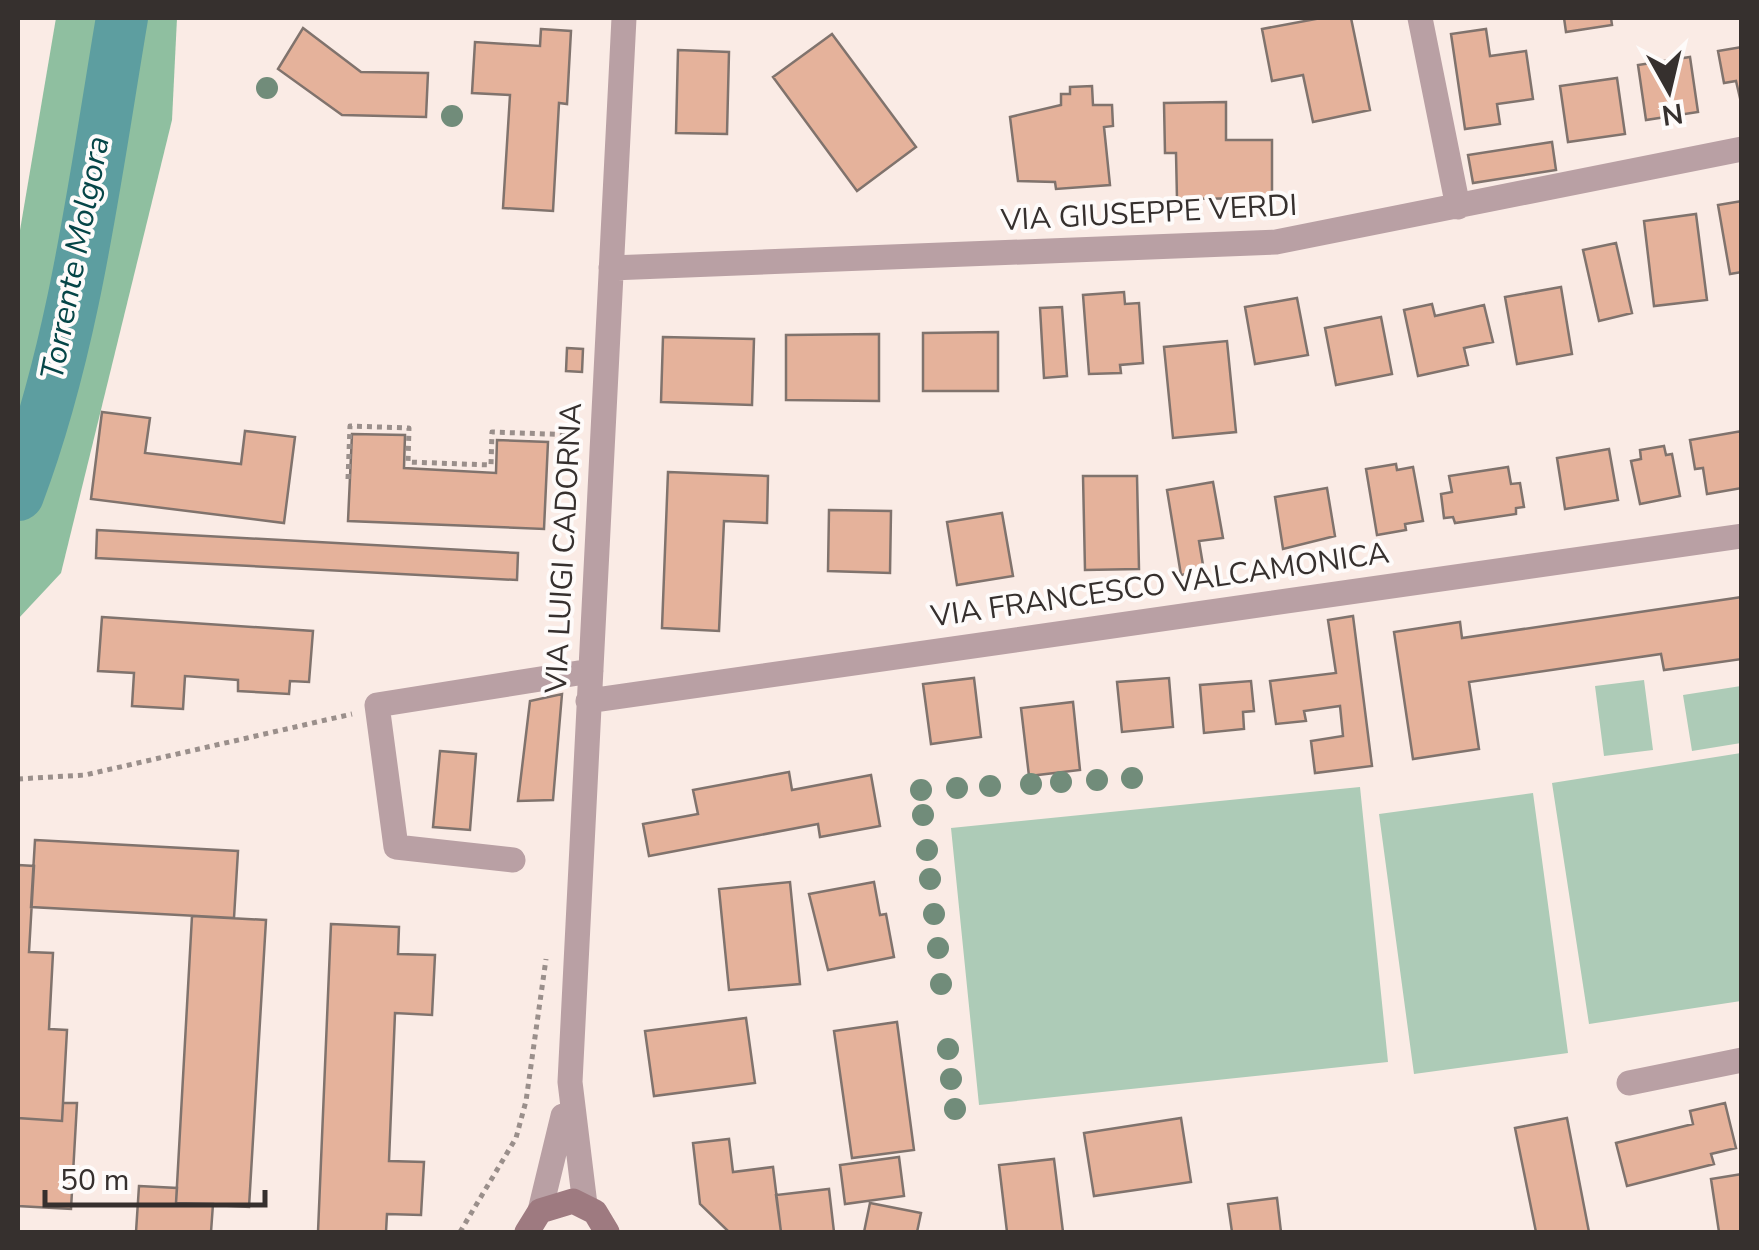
<svg xmlns="http://www.w3.org/2000/svg" width="1759" height="1250" viewBox="0 0 1759 1250" font-family="'Nunito Sans',sans-serif">
<style>
.green{fill:#adcbb7}
.forest{fill:#8fbfa0}
.lines{fill:none;stroke-linecap:round;stroke-linejoin:round}
.river{stroke:#5d9ea0;stroke-width:52}
.building{fill:#e5b29b;stroke:#80736d;stroke-width:2.5}
.path{stroke:#9a8f8b;stroke-width:5;stroke-dasharray:5 5;stroke-linecap:butt}
.street{stroke:#b9a0a4;stroke-width:25}
.secondary{stroke:#9e7a80;stroke-width:25}
.tree{fill:#718c7a}
.labels{text-anchor:middle;dominant-baseline:central;stroke-width:8;stroke-linejoin:round;paint-order:stroke}
.street-label{font-size:30px;fill:#36302e;stroke:#fefbfa}
.water-label{font-size:32px;font-style:italic;fill:#054547;stroke:#fefbfa}
</style>
<rect width="100%" height="100%" fill="#faebe5"/>
<path class="green" d="M1644,680L1653,750L1604,756L1595,686Z
M1741,686V743L1692,751L1683,695Z
M1741,753V1001L1589,1024L1552,783Z
M1360,787L1388,1062L979,1105L951,828Z
M1533,793L1568,1053L1414,1074L1379,814Z"/>
<path class="forest" d="M56,18H177L172,120L61,573L18,619V242Z"/>
<g class="lines">
<path class="river" d="M18,495C75,344 95,177 122,18"/>
</g>
<path class="building" d="M1321,18H1351L1370,110L1313,122L1303,75L1272,81L1262,29Z
M1564,18H1611L1612,25L1566,32Z
M303,28L361,72L428,73L426,117L342,115L278,69Z
M541,29L571,31L567,104L559,103L553,211L503,208L510,95L472,93L475,42L540,46Z
M1486,29L1490,56L1526,51L1533,99L1497,104L1500,124L1465,129L1451,34Z
M832,34L916,147L857,191L773,77Z
M1742,47V98H1740L1736,81L1724,83L1718,51Z
M678,50L729,52L727,134L676,133Z
M1690,57L1698,112L1646,120L1638,65Z
M1617,78L1625,134L1568,142L1560,86Z
M1092,86L1093,105H1112L1113,126L1104,127L1110,185L1056,189L1055,182L1018,181L1010,117L1061,105V94H1070V87Z
M1226,102V140H1272V198L1177,199L1176,153H1165L1164,103Z
M1552,142L1556,170L1473,183L1468,155Z
M1742,201V272L1730,274L1718,205Z
M1696,214L1707,300L1654,306L1644,221Z
M1616,243L1632,313L1599,321L1583,250Z
M1561,287L1572,354L1517,364L1505,297Z
M1124,292L1125,304L1139,303L1143,363L1120,365L1121,373L1089,374L1083,295Z
M1297,298L1308,355L1255,364L1245,307Z
M1432,304L1435,316L1484,305L1493,342L1464,348L1468,365L1418,376L1404,310Z
M1062,307L1067,376L1044,378L1040,308Z
M1381,317L1392,374L1336,385L1325,328Z
M998,332V391H923V333Z
M879,334V401L786,400V335Z
M663,337L754,339L752,405L661,402Z
M1227,341L1236,432L1173,438L1164,347Z
M567,348L583,349L582,372L566,371Z
M102,412L150,418L145,453L241,464L245,431L295,437L284,523L91,499Z
M1742,431V488L1707,494L1703,468L1695,469L1690,440Z
M352,434L405,435L404,468L496,473L497,440L548,442L544,529L348,521Z
M1664,446L1666,455L1672,454L1680,496L1640,504L1631,461L1641,459L1640,450Z
M1609,449L1618,500L1565,509L1557,458Z
M1396,464L1397,470L1413,467L1423,521L1405,524L1406,530L1377,535L1366,469Z
M1508,467L1511,484L1520,483L1524,507L1516,508V514L1455,523L1453,517L1444,518L1441,494L1452,492L1449,476Z
M668,472L768,476L767,523L724,521L719,631L662,628Z
M1083,476H1137L1139,569L1085,570Z
M1213,482L1223,538L1199,541L1204,571L1181,575L1167,490Z
M1327,488L1335,536L1283,549L1275,497Z
M829,510L891,511L890,573L828,571Z
M1002,513L1013,576L957,585L947,522Z
M97,530L518,553L517,580L96,558Z
M1742,597V659L1664,670L1661,654L1469,682L1479,749L1413,759L1394,632L1460,622L1462,638Z
M1353,616L1372,766L1315,773L1311,741L1343,736L1340,706L1304,711L1306,721L1276,724L1270,681L1336,673L1328,620Z
M102,617L313,631L309,682L290,681L289,694L238,691V680L185,676L183,709L132,706L134,673L98,671Z
M974,678L981,737L931,744L923,684Z
M1169,678L1173,727L1122,732L1117,682Z
M1251,681L1254,711L1243,712L1244,729L1204,733L1200,685Z
M562,694L553,800L518,801L530,701Z
M1073,702L1080,770L1029,776L1021,708Z
M440,751L476,754L470,830L433,827Z
M789,772L792,790L871,775L880,826L820,837L818,824L649,856L643,824L698,814L693,790Z
M35,840L238,851L234,918L31,907Z
M18,865L34,866L29,952L53,953L49,1029L67,1030L62,1121L18,1118Z
M790,882L800,984L729,990L719,889Z
M874,882L880,915L886,914L894,957L828,970L809,894Z
M192,916L266,920L249,1207L176,1203Z
M331,924L399,927L398,954L435,955L432,1015L395,1013L389,1161L424,1162L421,1215L387,1214L386,1232H318Z
M746,1018L755,1083L654,1096L645,1031Z
M897,1022L914,1150L852,1158L834,1031Z
M63,1103H77L71,1209L18,1206V1118L62,1121Z
M1725,1103L1736,1148L1711,1154L1714,1164L1627,1186L1616,1143L1693,1124L1690,1111Z
M1181,1118L1191,1182L1094,1196L1084,1133Z
M1567,1118L1589,1232H1536L1515,1128Z
M729,1139L733,1172L773,1167L781,1232H729L700,1204L693,1143Z
M899,1157L904,1196L845,1204L840,1165Z
M1054,1159L1063,1232H1007L999,1165Z
M1742,1174V1232H1719L1711,1179Z
M139,1186L177,1188L176,1203L213,1204L211,1232H136Z
M829,1189L834,1232H781L776,1195Z
M1277,1198L1281,1232H1232L1228,1204Z
M870,1203L921,1213L917,1232H864Z"/>
<g class="lines">
<path class="path" d="M348,479L350,426L409,428L408,462L491,465L492,432L576,435
M18,779L85,775L352,714
M460,1232L516,1138L526,1101L546,959"/>
<path class="street" d="M1420,18L1458,207
M611,268L1276,242L1742,149
M588,701L1742,536
M513,860L396,847L377,705L591,671
M1629,1083L1742,1060
M585,1205L570,1082L624,18
M540,1211L563,1116"/>
<path class="secondary" d="M527,1232L540,1211L573,1201L595,1212L607,1232"/>
</g>
<g class="tree">
<circle cx="267" cy="88" r="11"/>
<circle cx="452" cy="116" r="11"/>
<circle cx="1132" cy="778" r="11"/>
<circle cx="1097" cy="780" r="11"/>
<circle cx="1061" cy="782" r="11"/>
<circle cx="1031" cy="784" r="11"/>
<circle cx="990" cy="786" r="11"/>
<circle cx="957" cy="788" r="11"/>
<circle cx="921" cy="790" r="11"/>
<circle cx="923" cy="815" r="11"/>
<circle cx="927" cy="850" r="11"/>
<circle cx="930" cy="879" r="11"/>
<circle cx="934" cy="914" r="11"/>
<circle cx="938" cy="948" r="11"/>
<circle cx="941" cy="984" r="11"/>
<circle cx="948" cy="1049" r="11"/>
<circle cx="951" cy="1079" r="11"/>
<circle cx="955" cy="1109" r="11"/>
</g>
<g class="labels">
<g class="street-label">
<text transform="translate(1149 213) rotate(-3)">VIA GIUSEPPE VERDI</text>
<text transform="translate(564 548) rotate(-87)">VIA LUIGI CADORNA</text>
<text transform="translate(1160 585) rotate(-8)">VIA FRANCESCO VALCAMONICA</text>
</g>
<g class="water-label">
<text transform="translate(75 258) rotate(-79)">Torrente Molgora</text>
</g>
</g>
<rect width="1759" height="1250" fill="none" stroke="#36302e" stroke-width="40"/>
<g transform="translate(1669 90) rotate(172)" stroke="#fefbfa" stroke-width="8" paint-order="stroke">
<path d="M0-8L18 38L0 25L-18 38Z" fill="#36302e"/>
<text y="-15" font-size="28" font-weight="bold" text-anchor="middle" fill="#36302e">N</text>
</g>
<path d="M45 1190v15h220v-15" fill="none" stroke="#36302e" stroke-width="5"/>
<text x="60" y="1190" font-size="30" fill="#36302e" stroke="#fefbfa" stroke-width="8" paint-order="stroke">50 m</text>
</svg>
